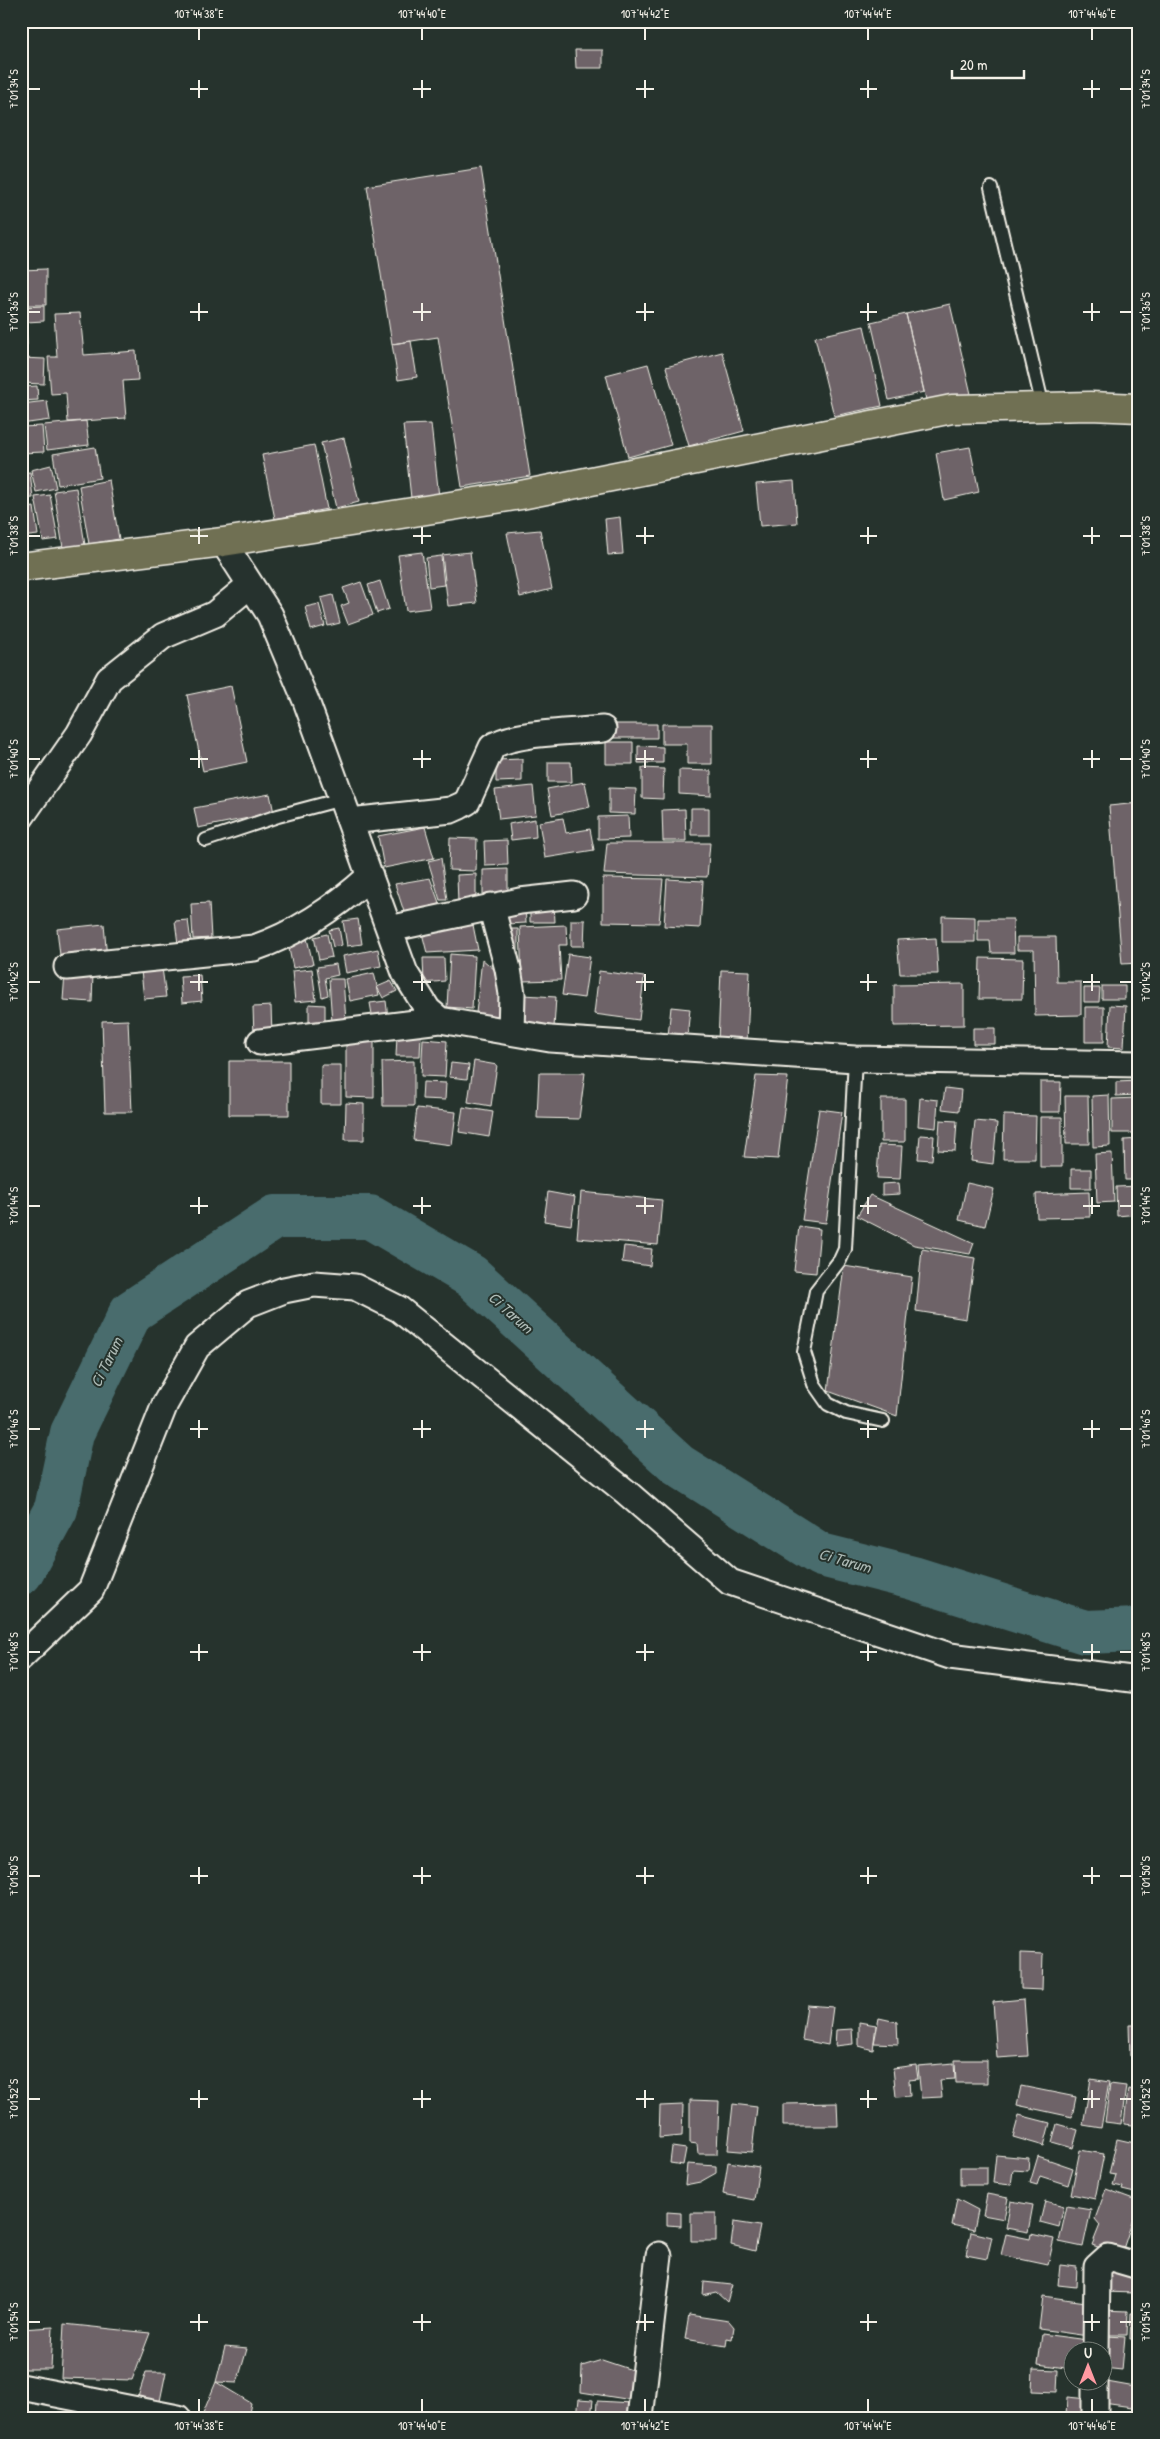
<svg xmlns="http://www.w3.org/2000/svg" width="1160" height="2439" viewBox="0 0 1160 2439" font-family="'Patrick Hand',sans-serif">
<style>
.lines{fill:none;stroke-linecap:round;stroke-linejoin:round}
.river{stroke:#486c6d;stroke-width:44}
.building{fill:#6e6468;stroke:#f4f1e8}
.service-casing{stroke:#f4f1e8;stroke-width:16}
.minor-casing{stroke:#f4f1e8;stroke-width:29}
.primary-casing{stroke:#f4f1e8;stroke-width:31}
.service{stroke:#26332d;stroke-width:12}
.minor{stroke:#26332d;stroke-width:25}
.primary{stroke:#706f52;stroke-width:28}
.ticks{fill:none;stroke:#f4f1e8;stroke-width:2}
.labels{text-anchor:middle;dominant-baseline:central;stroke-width:4;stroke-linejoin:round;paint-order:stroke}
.water-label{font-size:16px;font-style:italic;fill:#afbcb7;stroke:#26332d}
.neatline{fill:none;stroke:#f4f1e8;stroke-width:2}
.ticks-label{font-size:12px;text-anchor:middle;fill:#f4f1e8}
</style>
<rect width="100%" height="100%" fill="#26332d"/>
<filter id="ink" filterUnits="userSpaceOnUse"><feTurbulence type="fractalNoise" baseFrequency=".02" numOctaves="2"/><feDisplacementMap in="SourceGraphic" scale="10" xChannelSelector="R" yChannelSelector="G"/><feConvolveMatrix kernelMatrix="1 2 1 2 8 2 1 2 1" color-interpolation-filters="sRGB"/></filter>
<g filter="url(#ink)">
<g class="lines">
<path class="river" d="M21,1573L56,1509L72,1433L131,1312L275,1217H370L471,1276L678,1465L821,1555L913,1578L1085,1632L1139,1630"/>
</g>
<path class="building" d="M575,50H603V68H576Z
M481,168L530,476L462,487L438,337L392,344L367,186Z
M46,269V305H21V270Z
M950,304L971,394L927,404L906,314Z
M44,306V321L26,322L27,345H21V307Z
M80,313L84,355L136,351L138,380L123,381L126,418L68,422L66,393L51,394L48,357H57L54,314Z
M906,314L924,392L889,400L871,322Z
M864,326L882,406L834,416L815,337Z
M411,341L417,377L398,380L392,344Z
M722,352L744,431L689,446L666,367Z
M21,358L45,359L44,384L21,383Z
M648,364L671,445L628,457L606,375Z
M37,386L38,400L21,401V387Z
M47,401L50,420L21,424V404Z
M86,421L89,445L47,450L44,425Z
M431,424L439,497L411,498L403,425Z
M42,426L44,452L21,453V427Z
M344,438L359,502L336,508L321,443Z
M314,445L327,509L275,519L262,455Z
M95,447L100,478L58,485L53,454Z
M970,447L979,492L944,500L936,453Z
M51,465L56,488L36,492L31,470Z
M30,472L33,498L21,499V473Z
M109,480L119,539L89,544L79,486Z
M794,481L797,523L760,526L756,484Z
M76,488L85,545L63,548L54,491Z
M50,495L58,539L43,541L35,497Z
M34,507L38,535L21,537V509Z
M620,517L623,554L608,555L605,519Z
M540,530L552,589L520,597L507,533Z
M422,552L430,608L406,611L398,555Z
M470,552L477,603L448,606L442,555Z
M441,556L444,585L429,587L426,558Z
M380,581L389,609L377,613L368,585Z
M361,582L373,615L348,624L341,606L349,603L343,588Z
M333,595L340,623L328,626L321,598Z
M319,604L325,626L311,630L305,607Z
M231,686L247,762L203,771L187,695Z
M610,724H657V738H610Z
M662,724H712V764H687V744H662Z
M606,742H633V764H606Z
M638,746L663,747V763H638Z
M522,759V781L496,782V760Z
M548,762H571L572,782H548Z
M642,768L664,769L663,799L642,798Z
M679,770L711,771V796L679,794Z
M585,782L590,807L552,815L547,789Z
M533,786L536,815L499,819L495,790Z
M609,788L636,789L635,814L609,813Z
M270,794L274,813L198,828L194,808Z
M1139,803V963L1122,964L1109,806Z
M691,808H709V835H691Z
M685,809L686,841H663L662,810Z
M628,816L629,838L598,839V817Z
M563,818L566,833L590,829L594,850L545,858L539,822Z
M535,819L536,837L511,840L509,824Z
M425,827L434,858L384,868L378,836Z
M450,838L477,839L476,871L449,870Z
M507,840L508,865L485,866L484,841Z
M607,843H710L707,877L604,874Z
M441,858L447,900H440L428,861Z
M508,869V898L483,899V870Z
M476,874V904H458L457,875Z
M430,878L441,908L405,915L395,884Z
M603,878L663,879L659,923L603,922Z
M667,879L703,881L700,928L664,926Z
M209,903L211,938L193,939L191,904Z
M554,903L555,922H530V904Z
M525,905L526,923L507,924V906Z
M942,916L975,917V942H942Z
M358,919L362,944L347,946L343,921Z
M978,919H1013L1014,953H991L990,941H978Z
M188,920L191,942L178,944L175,921Z
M472,920L478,950L427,953L420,925Z
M571,920H585L584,946H571Z
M104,924L107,959L61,964L57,929Z
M566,925L567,945H559L561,980L522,981L520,927Z
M339,928L342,945L333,947L329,930Z
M509,929H518V958H509Z
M306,934L313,964L293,968L287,939Z
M327,934L332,957L319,960L314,937Z
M1017,937H1056L1057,982H1081V1015L1035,1016L1034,950H1017Z
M936,938L938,974H900L897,940Z
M378,949L381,966L346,973L343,956Z
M450,954L475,956L472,1009L447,1007Z
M568,954L590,957L584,998L562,995Z
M423,958H444L445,981L424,983Z
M980,958L1023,959L1022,999H979Z
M482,959L501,975L500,1018L476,1013Z
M336,964L338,975L325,978L328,995L322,997L317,967Z
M162,968L166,997L144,999L141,971Z
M312,969L316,1000L295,1002L292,971Z
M721,970L750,971L747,1043L718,1042Z
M599,971L644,977L639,1020L594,1014Z
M65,973L93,974L92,1002L63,1000Z
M374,973L379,995L350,1001L346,979Z
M200,975L202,1001L182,1003L180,976Z
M329,979H343L346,1022L332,1023Z
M391,981L397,991L383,998L377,987Z
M1139,982V1003H1134L1133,983Z
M964,984V1025L894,1026V985Z
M1102,986H1125V999H1102Z
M1084,988H1100L1099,1002H1084Z
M524,995L556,997L554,1028L522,1026Z
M386,1001L388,1018L373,1020L370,1003Z
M309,1004L325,1005V1026L309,1025Z
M1110,1005L1126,1006L1124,1048L1108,1047Z
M271,1006L272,1036L254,1037L253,1007Z
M671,1007L690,1009L687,1038L668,1036Z
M1085,1007H1104V1042H1085Z
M128,1020L132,1112H105L102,1021Z
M973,1028H995V1044H973Z
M397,1035H421L420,1056H396Z
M423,1039L447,1041L445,1077L421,1076Z
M346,1042H374V1098L346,1097Z
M229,1061H289V1115H229Z
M414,1061V1106H383L382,1062Z
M474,1061L497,1065L491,1106L468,1102Z
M451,1063L469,1065L467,1079L449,1077Z
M321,1065H341V1104H321Z
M539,1073H585L579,1119L537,1118Z
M756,1076L788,1077L778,1159L744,1157Z
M1139,1081V1095L1116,1096V1082Z
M423,1082L446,1083L445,1100L422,1099Z
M1040,1082H1061L1060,1112H1040Z
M945,1088L961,1090L959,1111L942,1109Z
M1109,1095L1110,1146L1093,1147L1092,1096Z
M1065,1096H1088L1089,1144H1066Z
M920,1098L938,1100L936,1128L918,1126Z
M1136,1098L1137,1133H1112V1099Z
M881,1099H905V1142H881Z
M346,1103L364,1104V1140H345Z
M463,1107L493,1112L489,1137L459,1132Z
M417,1108L456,1112L452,1145L413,1140Z
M819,1109L842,1112L826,1223L802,1220Z
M1004,1115L1036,1116L1035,1159H1003Z
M1040,1117H1062V1167H1040Z
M940,1120L957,1121L955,1151L938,1150Z
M975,1121L997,1123L993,1164L971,1161Z
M920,1135L934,1136L932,1160L918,1159Z
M1139,1139V1180H1125L1124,1140Z
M879,1145L902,1146L900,1179L877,1178Z
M1112,1153L1114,1202L1097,1203L1095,1154Z
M1071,1169H1091V1188H1071Z
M899,1183L900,1194L882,1195V1184Z
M967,1183L994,1189L985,1226L959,1220Z
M1139,1186V1214L1117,1216L1116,1187Z
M548,1192L575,1197L571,1225L544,1221Z
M581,1192L662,1200L658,1245L577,1238Z
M1089,1192L1090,1217L1037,1218L1036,1194Z
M870,1195L974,1243L970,1254L914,1245L857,1216Z
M799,1226L820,1229L816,1273L794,1271Z
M624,1246L652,1249L650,1266L622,1262Z
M922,1249L975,1258L966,1319L916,1311Z
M844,1266L912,1277L897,1416L828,1391Z
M1021,1953L1043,1954L1042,1990L1021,1989Z
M1024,1999L1028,2056L997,2058L993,2002Z
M807,2005L833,2007L828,2045L802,2040Z
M879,2018L897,2022L898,2044L874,2043Z
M859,2022L876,2025L873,2050L859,2046Z
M1129,2025H1139V2055L1130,2056Z
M852,2029L853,2044L835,2046L836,2030Z
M955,2060H987V2083H956Z
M954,2063L955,2079L940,2080L942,2097L921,2098L918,2066Z
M916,2065L918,2079L909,2080L910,2096L896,2097L893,2068Z
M1135,2076H1139V2089H1136Z
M1091,2079L1109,2082L1101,2128L1083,2125Z
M1110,2084L1126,2086L1121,2124L1105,2122Z
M1021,2086L1076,2097L1072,2117L1017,2105Z
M1128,2089L1139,2091V2126L1124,2124Z
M690,2100L719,2101L717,2154H698L697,2144L690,2143Z
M837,2103L838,2126H783V2104Z
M733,2104L757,2107L752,2152L728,2150Z
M683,2105L682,2136L659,2138L660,2106Z
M1019,2115L1050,2123L1044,2146L1013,2137Z
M1057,2124L1078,2130L1073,2148L1052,2142Z
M1117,2139L1139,2144V2194L1122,2190L1123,2187L1113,2185L1116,2175L1109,2174Z
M672,2147L686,2149L683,2165L670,2163Z
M1080,2150L1104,2154L1095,2199L1071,2194Z
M996,2155L1029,2158L1028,2171L1013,2170L1011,2185L993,2183Z
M1038,2156L1073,2168L1068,2185L1040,2176L1037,2185L1030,2183Z
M728,2162L759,2167L754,2200L723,2194Z
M687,2164L716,2166V2173L700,2182L685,2185Z
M960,2167H987V2185H960Z
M1106,2189L1139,2201L1121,2255L1092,2245L1100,2225L1095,2219Z
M987,2194L1008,2198L1004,2219L983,2215Z
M957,2199L978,2210L974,2230L952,2225Z
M1011,2201L1033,2205L1028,2232L1006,2228Z
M1045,2201L1064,2206L1059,2227L1040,2222Z
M1067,2206L1091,2210L1083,2247L1059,2242Z
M667,2212L681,2213V2226L667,2225Z
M691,2213H716V2241H691Z
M734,2222L760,2226L755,2251L731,2245Z
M971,2232L992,2237L987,2259L966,2255Z
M1006,2234L1030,2239L1031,2234L1054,2239L1048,2265L1001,2255Z
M1060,2265L1077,2267L1076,2287L1058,2285Z
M1104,2266L1134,2267V2293L1103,2292Z
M704,2282L732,2285L727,2302L716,2292L703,2295Z
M1043,2296L1093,2303L1088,2336L1039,2329Z
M1103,2310L1128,2311L1127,2335H1103Z
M1131,2313H1139V2339H1130Z
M689,2315L729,2321L734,2327L732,2339L727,2338L726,2346L685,2339Z
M64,2324L150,2333L132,2380L61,2378Z
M53,2327L51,2369H21V2329Z
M1042,2334L1087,2340L1085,2352H1072V2369L1038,2364Z
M1106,2336L1125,2337L1122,2370L1103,2368Z
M225,2347L247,2349L237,2383L216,2382Z
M602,2360L632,2370V2400L581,2392L582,2366Z
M1033,2369L1058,2370L1057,2392L1032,2391Z
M146,2372H166L160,2401L138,2397Z
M216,2382L251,2403L248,2418H225L203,2413Z
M1107,2382L1135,2387L1132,2407L1103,2403Z
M1067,2397L1088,2399L1087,2418H1066Z
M579,2399L593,2400L591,2418L577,2416Z
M597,2401L632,2403L631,2418H596Z"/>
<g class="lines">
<g class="service-casing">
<path id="service" d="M991,188L1043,407
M206,840L278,816L342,799
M855,1059L845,1249L840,1260L816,1291L804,1352L814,1384L828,1404L846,1413L883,1421"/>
</g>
<g class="minor-casing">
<path id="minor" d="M223,542L270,615L306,701L405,973L428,1010L440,1020L550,1039L855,1059L1139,1064
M21,817L79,734L109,679L163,636L215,614L250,585
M350,821L451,810L460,806L467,802L492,747C511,732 577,732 603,729
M491,906L508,969L512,994L511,1032
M389,929L520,901L574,895
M67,967L254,948C298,933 336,907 370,876
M260,1042L440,1020
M21,1657L91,1590L165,1404L197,1347L248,1304L284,1290L314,1284L355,1287L399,1309L626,1492L730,1582L950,1656L1139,1680
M1096,2352L1097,2267L1108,2257L1139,2266
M21,2387L178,2418
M640,2418L659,2255
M1095,2418V2382"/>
</g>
<g class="primary-casing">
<path id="primary" d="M21,567L223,542L521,495L952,409L1090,406L1139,408"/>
</g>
<use href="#service" class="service"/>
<use href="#minor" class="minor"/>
<use href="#primary" class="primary"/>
</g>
</g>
<path class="ticks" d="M199,28V40M422,28V40M645,28V40M868,28V40M1092,28V40M199,80V98M422,80V98M645,80V98M868,80V98M1092,80V98M28,89H40M190,89H208M413,89H431M636,89H654M860,89H877M1083,89H1100M1120,89H1132M199,303V321M422,303V321M645,303V321M868,303V321M1092,303V321M28,312H40M190,312H208M413,312H431M636,312H654M860,312H877M1083,312H1100M1120,312H1132M199,527V544M422,527V544M645,527V544M868,527V544M1092,527V544M28,536H40M190,536H208M413,536H431M636,536H654M860,536H877M1083,536H1100M1120,536H1132M199,750V768M422,750V768M645,750V768M868,750V768M1092,750V768M28,759H40M190,759H208M413,759H431M636,759H654M860,759H877M1083,759H1100M1120,759H1132M199,974V991M422,974V991M645,974V991M868,974V991M1092,974V991M28,982H40M190,982H208M413,982H431M636,982H654M860,982H877M1083,982H1100M1120,982H1132M199,1197V1214M422,1197V1214M645,1197V1214M868,1197V1214M1092,1197V1214M28,1206H40M190,1206H208M413,1206H431M636,1206H654M860,1206H877M1083,1206H1100M1120,1206H1132M199,1420V1438M422,1420V1438M645,1420V1438M868,1420V1438M1092,1420V1438M28,1429H40M190,1429H208M413,1429H431M636,1429H654M860,1429H877M1083,1429H1100M1120,1429H1132M199,1644V1661M422,1644V1661M645,1644V1661M868,1644V1661M1092,1644V1661M28,1652H40M190,1652H208M413,1652H431M636,1652H654M860,1652H877M1083,1652H1100M1120,1652H1132M199,1867V1884M422,1867V1884M645,1867V1884M868,1867V1884M1092,1867V1884M28,1876H40M190,1876H208M413,1876H431M636,1876H654M860,1876H877M1083,1876H1100M1120,1876H1132M199,2090V2108M422,2090V2108M645,2090V2108M868,2090V2108M1092,2090V2108M28,2099H40M190,2099H208M413,2099H431M636,2099H654M860,2099H877M1083,2099H1100M1120,2099H1132M199,2314V2331M422,2314V2331M645,2314V2331M868,2314V2331M1092,2314V2331M28,2322H40M190,2322H208M413,2322H431M636,2322H654M860,2322H877M1083,2322H1100M1120,2322H1132M199,2399V2412M422,2399V2412M645,2399V2412M868,2399V2412M1092,2399V2412"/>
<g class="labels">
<g class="water-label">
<text transform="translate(511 1312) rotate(42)">Ci Tarum</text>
<text transform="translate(106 1362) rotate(-64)">Ci Tarum</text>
<text transform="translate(845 1560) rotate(16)">Ci Tarum</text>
</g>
</g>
<rect width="1160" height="2439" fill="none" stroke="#26332d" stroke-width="55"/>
<g transform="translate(1088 2366)"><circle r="24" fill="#26332d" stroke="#787f78"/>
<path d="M0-4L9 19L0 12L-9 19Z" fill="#ff9aa2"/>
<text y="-8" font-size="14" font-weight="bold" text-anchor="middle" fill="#f4f1e8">U</text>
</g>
<path d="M952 70v8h72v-8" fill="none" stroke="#f4f1e8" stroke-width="2.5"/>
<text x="960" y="70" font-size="15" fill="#f4f1e8" stroke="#26332d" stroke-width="4" paint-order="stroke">20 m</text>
<rect x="28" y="28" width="1104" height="2384" class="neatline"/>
<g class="ticks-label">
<text x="199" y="18">107°44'38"E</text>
<text x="422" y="18">107°44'40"E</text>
<text x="645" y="18">107°44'42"E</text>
<text x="868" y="18">107°44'44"E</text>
<text x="1092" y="18">107°44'46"E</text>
<text transform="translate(14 89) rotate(-90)" y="4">7°01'34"S</text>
<text transform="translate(1146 89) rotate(-90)" y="4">7°01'34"S</text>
<text transform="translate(14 312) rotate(-90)" y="4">7°01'36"S</text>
<text transform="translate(1146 312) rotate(-90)" y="4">7°01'36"S</text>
<text transform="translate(14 536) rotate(-90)" y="4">7°01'38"S</text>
<text transform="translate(1146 536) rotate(-90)" y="4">7°01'38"S</text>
<text transform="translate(14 759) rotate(-90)" y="4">7°01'40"S</text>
<text transform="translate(1146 759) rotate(-90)" y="4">7°01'40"S</text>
<text transform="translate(14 982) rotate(-90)" y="4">7°01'42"S</text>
<text transform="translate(1146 982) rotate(-90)" y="4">7°01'42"S</text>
<text transform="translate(14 1206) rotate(-90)" y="4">7°01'44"S</text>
<text transform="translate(1146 1206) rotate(-90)" y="4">7°01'44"S</text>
<text transform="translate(14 1429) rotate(-90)" y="4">7°01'46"S</text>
<text transform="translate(1146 1429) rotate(-90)" y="4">7°01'46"S</text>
<text transform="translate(14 1652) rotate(-90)" y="4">7°01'48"S</text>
<text transform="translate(1146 1652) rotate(-90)" y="4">7°01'48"S</text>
<text transform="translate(14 1876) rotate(-90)" y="4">7°01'50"S</text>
<text transform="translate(1146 1876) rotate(-90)" y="4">7°01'50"S</text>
<text transform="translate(14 2099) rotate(-90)" y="4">7°01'52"S</text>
<text transform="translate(1146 2099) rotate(-90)" y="4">7°01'52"S</text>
<text transform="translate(14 2322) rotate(-90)" y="4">7°01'54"S</text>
<text transform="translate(1146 2322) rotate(-90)" y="4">7°01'54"S</text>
<text x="199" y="2430">107°44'38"E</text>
<text x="422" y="2430">107°44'40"E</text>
<text x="645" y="2430">107°44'42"E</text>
<text x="868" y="2430">107°44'44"E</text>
<text x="1092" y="2430">107°44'46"E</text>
</g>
</svg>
